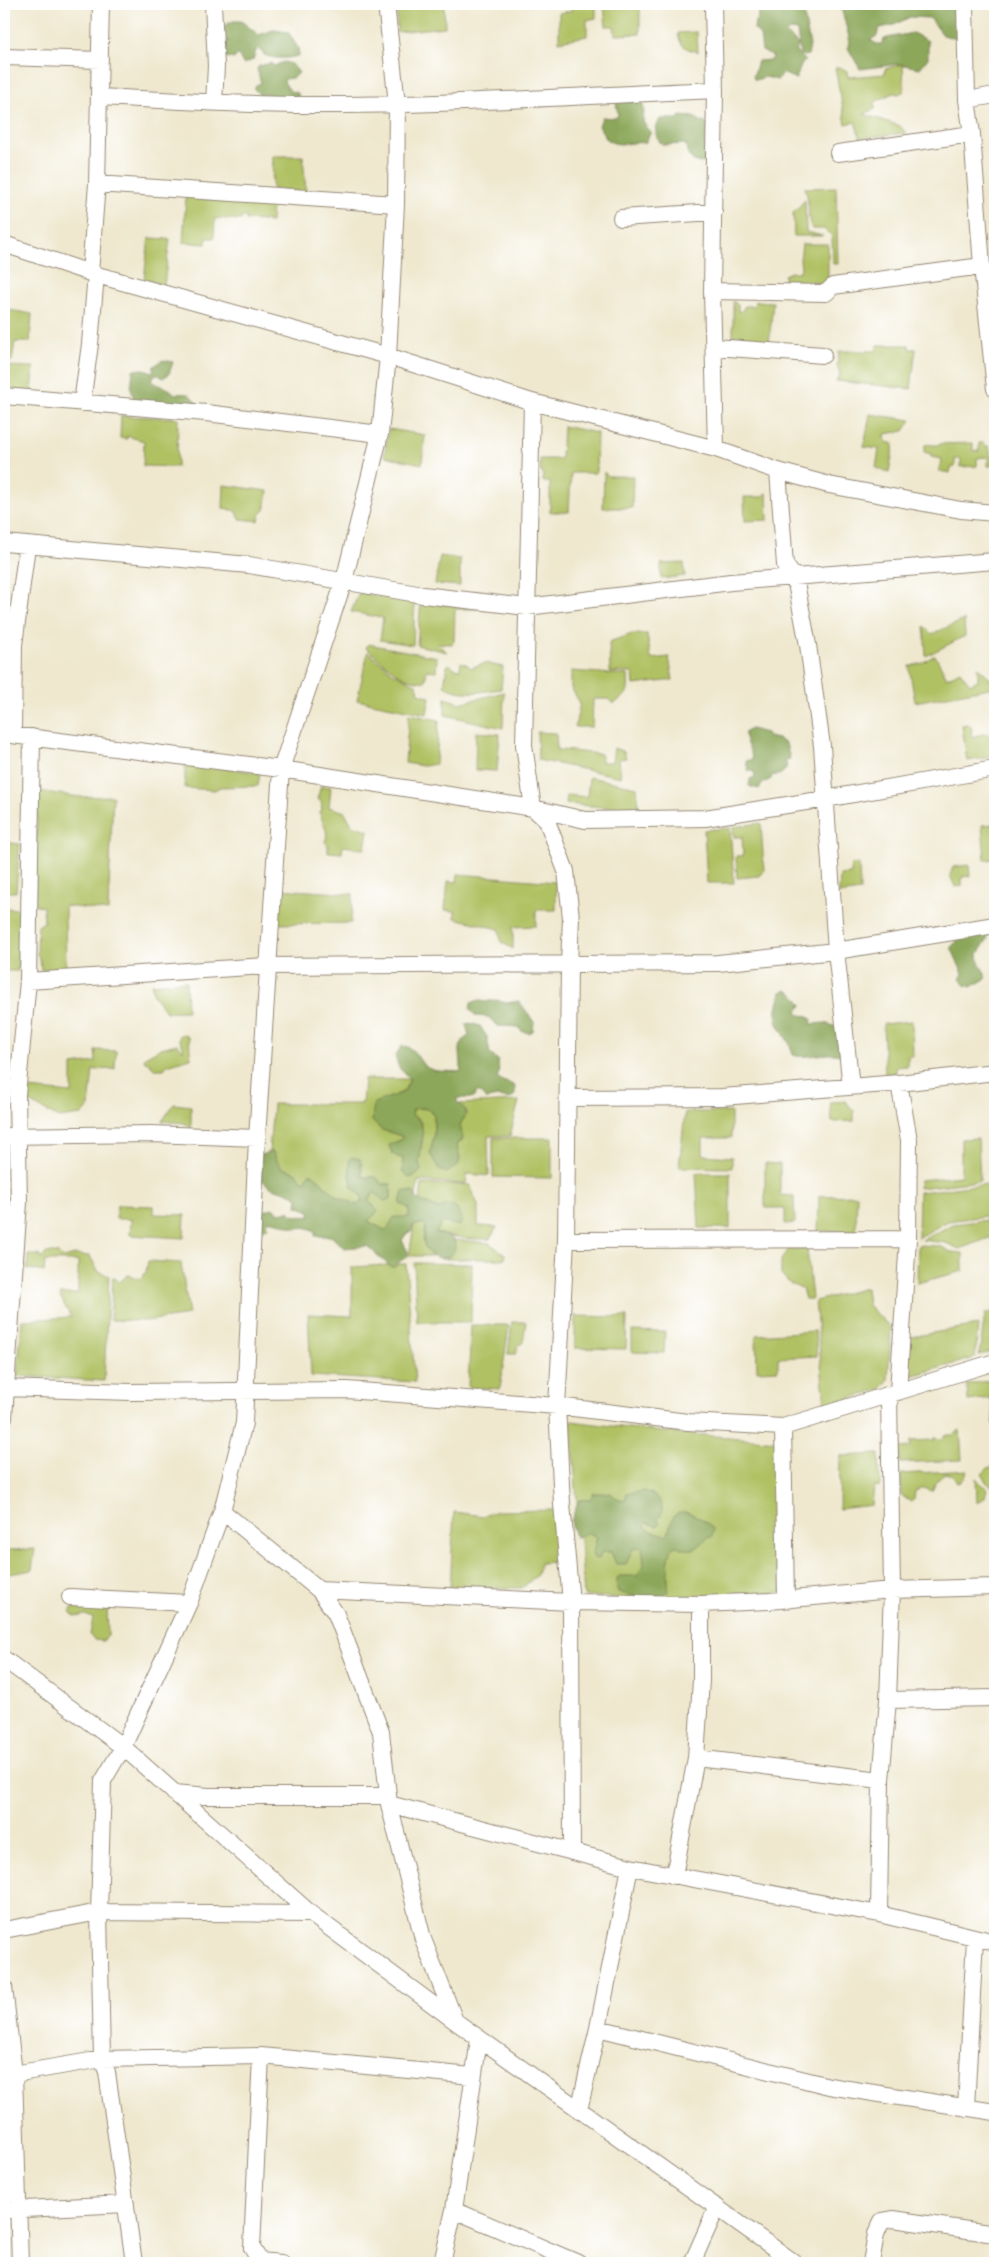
<svg xmlns="http://www.w3.org/2000/svg" width="999" height="2267" viewBox="0 0 999 2267" font-family="Mali,sans-serif">
<style>
.green{fill:#b0c164;stroke:#767641}
.forest{fill:#8ca75a;stroke:#64683c}
.lines{fill:none;stroke-linecap:round;stroke-linejoin:round}
.minor-casing{stroke:#958976;stroke-width:18}
.minor{stroke:#fff;stroke-width:16}
</style>
<rect width="100%" height="100%" fill="#fff"/>
<filter id="ink" filterUnits="userSpaceOnUse"><feTurbulence type="fractalNoise" baseFrequency=".02" numOctaves="2"/><feDisplacementMap in="SourceGraphic" scale="10" xChannelSelector="R" yChannelSelector="G"/><feConvolveMatrix kernelMatrix="1 2 1 2 8 2 1 2 1" color-interpolation-filters="sRGB"/></filter>
<filter id="wash" filterUnits="userSpaceOnUse"><feTurbulence type="fractalNoise" baseFrequency=".0096" numOctaves="4" result="noise"/><feDisplacementMap in="SourceGraphic" scale="20" xChannelSelector="R" yChannelSelector="G"/><feGaussianBlur stdDeviation="1.12" result="paint"/><feColorMatrix in="noise" values="0 0 0 0 0 0 0 0 0 0 0 0 0 0 0 0 0 1.4 0 .05"/><feComposite in="paint" operator="in"/></filter>
<g filter="url(#wash)">
<rect width="100%" height="100%" fill="#efe8cf"/>
<path class="green" d="M434,4H444L445,27L397,32V6H433Z
M584,4H596V18L587,20V36L559,41V13L571,11L570,6Z
M604,4H640V34L615,35L614,26H606Z
M697,32L698,52C685,49 680,46 678,33Z
M903,64L904,91L899,94L893,93L875,102V109L864,114L900,126L906,133L860,138L855,122L846,124L835,68L840,67L847,71L848,77L885,74V69Z
M273,156H303L306,192L272,189Z
M836,187L838,264H833L832,236L824,229H812C805,216 812,201 804,188Z
M186,197L272,204L271,222H267V219L264,221L246,220V217H242L241,220L215,218L214,238H207L206,244L183,242Z
M805,200L806,232L823,236H794L793,213Z
M149,238L170,239L164,285L144,279Z
M802,244H828V285L784,287V275L791,272H799L801,268L800,260Z
M733,301L738,305V311L741,312L745,306H754L755,301L773,302L769,345L733,339Z
M4,309L32,314L30,342H15L12,361L4,359Z
M878,345H909L910,349H916L911,389L836,381L840,374L837,366L839,351H876Z
M4,366L34,367L32,394L4,391Z
M870,414L911,420L904,431L885,434L886,442L894,444L889,472L876,468L879,449L864,447Z
M121,416L178,418L177,467L143,466L144,441L127,436V439L120,438Z
M563,426L597,433L596,473H571L569,512H550V482H543V472H540V459H561Z
M389,429L425,435L422,464L384,456Z
M973,443V451H979V443H984L985,446H989L993,466H988V457L977,458V466L961,467V459H955V467L951,468L950,473L939,471L942,459L931,457V454L924,452L925,445C930,443 934,447 940,444Z
M604,472L608,476H633L632,508H603Z
M224,485L268,491L265,510L260,515L259,521L240,519L236,511L223,508Z
M767,493L768,520L745,521L744,497H761Z
M440,556L460,559V586L435,584Z
M684,563L685,576L661,579V564Z
M359,593L415,601L413,645L380,640L383,618L351,612Z
M421,601L478,609H455L454,641L452,644L438,643L437,644L447,652L417,645Z
M964,620L965,636L926,656L924,626L932,634Z
M632,634H647L651,659L669,657L673,680L634,685L633,673L610,672L609,642Z
M368,644L437,657L436,671L427,670L425,681C402,684 383,661 366,648Z
M368,652L392,672L417,685L419,693L430,697L427,714L357,700Z
M935,655L947,678L960,671L970,684L978,680V667L989,677L995,687L915,702L909,666L922,663Z
M461,662L468,665L470,668L485,663L503,667L501,689C481,692 463,696 444,686L447,666L449,664L454,668L460,669Z
M571,671L628,675C629,694 629,694 613,704L608,699H593L592,727H575L580,703L571,688Z
M504,692L503,728L445,715V698L460,703Z
M409,714L439,720L436,764L423,766L405,763Z
M968,724L972,728L971,737L987,733L993,743V757L967,761L962,725Z
M476,732L500,734L497,771L475,770Z
M537,732L556,733L557,750C572,750 585,753 601,754V762H612L614,748L624,752L626,758L619,759L621,777L538,760Z
M185,762L260,773L258,786L220,787L215,790L185,788Z
M589,777L637,787L639,810L566,804L567,795L587,797Z
M321,786L331,787L329,807L345,812L352,825L368,830L365,849L343,846L342,853L328,852V845L325,842C330,831 322,823 320,813L322,809L321,801L317,799Z
M38,791L80,797L113,796L108,911L65,906L66,968L41,970L40,959L37,954L38,926L44,922L43,907L34,904Z
M761,823L764,870L759,876L737,878L736,856H743L742,837H734L733,827Z
M995,824V859L985,860L982,825Z
M730,828L734,883H707L704,830Z
M4,842L20,844L16,892H4Z
M859,864L860,891L839,894L840,875L851,874V865Z
M969,865L970,876L962,877V886L955,887L950,875L953,867Z
M458,874L556,882V910H536V926L513,927V949L501,942L499,929L455,918V911L445,910L448,881L457,882Z
M279,889L353,894L351,923L278,924Z
M4,908L20,909L18,971H4Z
M186,981L187,1011L166,1012L154,996L151,984Z
M912,1021L913,1056H908V1066L896,1067V1073L885,1074L883,1024Z
M185,1034L189,1038L191,1058L167,1065L164,1069H154L149,1062L144,1061L145,1057L161,1048L177,1044L183,1051V1046L179,1039L180,1035Z
M95,1050L116,1051L115,1069L93,1070L89,1107L82,1115L59,1118L27,1101L28,1089L72,1093V1065L96,1062Z
M364,1079H410L404,1091C389,1100 372,1100 372,1121L382,1130L402,1136L401,1140L393,1143L403,1157L419,1162L423,1135L419,1119L412,1115V1111L415,1108L428,1109L434,1115V1135L431,1150L460,1158L457,1145C461,1138 458,1132 460,1125C462,1119 466,1117 466,1110L459,1104L519,1101L510,1136H488L489,1176L467,1174L466,1184L418,1181L416,1198L403,1191L401,1204L409,1208V1217L386,1231L368,1221L369,1200L374,1192L391,1199V1184H382L376,1177H362V1164L350,1167V1178L361,1195L362,1201L357,1205L336,1196L313,1174C311,1177 307,1181 304,1181C294,1183 275,1161 273,1152H269L273,1104H362Z
M845,1101L854,1111V1121L832,1122L830,1102Z
M174,1104L191,1106V1128L184,1123L162,1121Z
M685,1112H731V1138H703V1155L732,1157V1168L679,1167Z
M493,1138H552V1178L493,1177Z
M978,1138L980,1181L919,1188L920,1180L961,1176V1139Z
M765,1163L780,1164V1195L794,1196L795,1223L785,1224V1208H765Z
M696,1173H730V1228H699Z
M995,1183V1215L948,1221L918,1238L919,1192Z
M422,1184L470,1185L478,1205V1226L497,1227L490,1239H468L436,1233L442,1222L456,1225L460,1213L454,1206L438,1209L420,1201Z
M857,1195L856,1231H818L819,1196Z
M117,1205L154,1206V1214L185,1215L184,1238L130,1235L131,1219H116Z
M995,1219V1236L959,1249L946,1243L922,1240L953,1224Z
M414,1224H423L426,1227C421,1241 423,1244 432,1256H409Z
M454,1240L489,1243L505,1254V1259H440L449,1257L455,1244Z
M918,1245L940,1246L951,1252L963,1253V1271L917,1283Z
M789,1249H807L812,1299H805L802,1289L790,1284L781,1274V1260Z
M46,1253H57L64,1258L75,1255L90,1256L98,1271L109,1276L104,1381L17,1376L22,1320L71,1317L60,1297L61,1294H78V1261H45L44,1272L27,1269L28,1255H39L42,1259Z
M148,1261L181,1263L189,1315L146,1321L110,1320L113,1277L119,1282L128,1275L141,1279L146,1272Z
M414,1263L472,1264L471,1322H417Z
M397,1264H406L415,1382L311,1376L308,1314L352,1316V1267L389,1265L391,1267Z
M866,1288L868,1305L891,1328L888,1380L881,1389L825,1406L815,1301Z
M995,1311V1351L979,1355L985,1314Z
M575,1316L627,1317L626,1349L575,1348Z
M512,1322H526L523,1343L518,1345L516,1354H508Z
M471,1325H509L500,1389L468,1387Z
M978,1325L975,1358L907,1377L910,1337Z
M632,1331L665,1332L664,1353L632,1352Z
M815,1331L817,1356L778,1358V1370L757,1371L756,1335Z
M995,1379V1426H994L991,1398L968,1401L967,1385Z
M571,1421L653,1431L778,1441L782,1592L648,1599L584,1596Z
M960,1430L962,1460L900,1463L899,1448L911,1447V1441L934,1440V1438L943,1439L945,1435H953Z
M879,1454L880,1486L874,1487L872,1505L839,1509L840,1456Z
M988,1468H995V1489L986,1482L982,1474Z
M968,1470L962,1481L957,1483L952,1475L945,1473L936,1482L932,1491L924,1488L915,1491L914,1499L911,1502L901,1495V1474Z
M976,1478L987,1489L985,1497L977,1503Z
M557,1510V1562L540,1563L537,1575L522,1588L450,1587L454,1512L484,1516L496,1511Z
M35,1549L32,1570L4,1575V1550Z
M107,1604L108,1635L103,1641L94,1640L90,1635L93,1618L85,1615L76,1617L70,1612L72,1608L83,1605Z"/>
<path class="forest" d="M758,4H802L810,46L808,55L804,56L800,54L797,31L789,30L786,33L798,44L796,52L806,61L802,63L796,79L782,73L778,80L766,77L755,80L753,77L758,61L771,60L773,56L762,51L760,35L754,29L755,21L758,18Z
M840,4H956L963,13L958,37L955,38L943,35L930,18L910,17L894,25L879,28L877,36L870,40L877,44H882L883,40L887,38L913,33L928,41V58L920,68L899,64L860,69L848,48L849,37Z
M234,21H241L259,35L273,30L288,32L298,48L299,55C293,59 274,59 267,56C263,55 261,50 257,48L253,60L243,64L238,54L234,59L221,56L223,43L229,41L221,38C222,29 224,24 234,21Z
M284,62L292,64L299,73L292,78L285,79L284,82L290,91L298,93L299,101L271,99L267,94L260,95L254,89L256,85L261,83L257,69L259,66L271,63L274,66Z
M641,101L644,109L643,122L651,132L645,143C631,141 620,148 607,140L599,126L602,117L615,118L618,115L616,102Z
M680,116L693,117L709,125L708,161C694,167 686,156 686,144L663,145C653,137 655,129 660,119H677Z
M163,360L173,362L169,374L163,378L159,375H154L152,381C160,387 168,386 175,394C194,393 187,394 199,405L134,400L131,389L133,370L144,369L153,372L154,366Z
M751,729L766,733L768,737L778,739L786,744L790,759L785,760L787,766C783,774 780,776 772,775L771,779L763,783L759,789L749,786L750,779L755,777L754,772L748,770L746,761L752,759C752,749 743,743 745,732Z
M988,932L987,940L978,954L979,962L987,978L971,987L965,985L960,979L963,974L951,947L957,941V937Z
M785,990C793,992 798,998 802,1005L797,1012L800,1015L809,1016L812,1020L811,1024L825,1023L839,1028L841,1055C824,1051 804,1060 793,1055L789,1043L777,1022L776,1013L781,992Z
M479,1000L484,1002L496,1000L506,1003L519,1001L534,1022L533,1031L529,1033L521,1031L519,1027L498,1026L488,1017L476,1016L470,1010L471,1003Z
M470,1023L480,1026L487,1037L490,1054L498,1060L499,1073L497,1077C501,1083 510,1081 515,1087V1095L509,1099L499,1097L486,1099L478,1091L473,1098H457V1102L466,1110V1115L460,1125L463,1139L457,1145L460,1158L458,1166L446,1173L439,1169L430,1154L434,1135V1115C429,1108 419,1105 412,1111V1115L421,1122L423,1135L419,1162L421,1170L418,1174L410,1178L402,1171L403,1158C395,1158 391,1153 389,1145L401,1140L402,1136L382,1130L372,1121L374,1103L404,1092L410,1079L399,1068L395,1056L402,1046C415,1046 417,1059 425,1066C434,1074 449,1070 460,1072C464,1059 453,1043 469,1036L466,1024Z
M269,1152H273L281,1168C290,1170 300,1171 301,1181H305L309,1173L313,1174L337,1196L357,1205L362,1201L361,1195L352,1187L349,1161L351,1157L360,1159L362,1177H376L382,1184H391V1199L384,1201L374,1192L369,1200L378,1212L368,1221L386,1231L394,1217H409V1208L400,1204L403,1191L413,1192L417,1199L438,1209L446,1205L454,1206L462,1217L460,1226L442,1222L436,1233L453,1238C466,1265 412,1267 426,1227L423,1224L413,1225L411,1232L407,1233L402,1240L408,1252L407,1257L400,1261L395,1267H391L367,1246L344,1248L331,1236H315V1231C302,1224 301,1230 291,1227C282,1224 277,1220 267,1221L268,1228L261,1230L258,1227L259,1213L272,1208L280,1213L289,1211L292,1215L310,1217V1211L297,1206L298,1198C285,1188 273,1193 261,1179V1155Z
M645,1491C658,1494 668,1507 658,1519L660,1524L656,1526L645,1522V1526L651,1531L667,1535C671,1528 670,1520 676,1514C684,1506 709,1522 713,1529L712,1537H707C700,1547 694,1552 681,1548C678,1547 678,1545 674,1547C667,1549 667,1584 669,1591C663,1600 625,1597 617,1591V1578L620,1576H637L644,1565L642,1547L633,1549L626,1564H616L611,1552H602L599,1559L594,1558L592,1554L597,1537L588,1533L584,1536L575,1537L571,1521L579,1500L590,1499L594,1493H611L617,1499L625,1501L627,1493Z"/>
</g>
<g filter="url(#ink)">
<g class="lines">
<g class="minor-casing">
<path id="minor" d="M213,4L216,66L214,103
M713,4L715,90L712,291L716,449
M965,4L967,100L972,134L982,266L995,389
M4,57L100,60
M99,97C165,100 230,104 296,105C436,106 576,96 715,90
M967,100L995,95
M838,153L972,134
M97,184L396,204
M621,218L714,212
M4,244L90,273L388,356L532,402L716,449L778,471L829,485L961,510L995,513
M90,273L97,184L101,4
M712,291L826,293L833,286L982,266
M715,347L823,355
M4,396L206,413L380,434
M532,402L524,745L533,808L547,821L566,871L571,918L569,965L566,1240L557,1406L562,1504L571,1602L572,1852
M82,403L90,344L96,274
M778,471L785,565L795,578L808,645L822,746L836,951L851,1087
M4,543L249,565L423,595L527,607L731,582L995,561
M4,734L281,769L533,808L585,820L705,818L825,799L995,769
M13,735L14,645L27,546
M28,981L32,737
M568,1098L722,1097L899,1083L995,1072
M4,1136L151,1134L257,1138
M566,1240L908,1239
M4,1388L131,1392L347,1390L557,1406L688,1422L783,1427L995,1362
M898,1392L908,1239L909,1140L899,1083
M4,1417L19,1202L17,1095L28,981L267,966L718,963L836,951L995,925
M783,1427L786,1599
M222,1511L319,1590L336,1614L381,1732L389,1804L423,1939L455,2021
M319,1590L571,1602L701,1604L769,1601L892,1590L995,1587
M70,1597L189,1603
M4,1659L123,1747L311,1914L455,2021L795,2263
M888,1700L995,1698
M696,1758L881,1780
M174,1793L209,1796H388
M389,1804L630,1867L879,1914L995,1942
M674,1876L696,1758L701,1680V1604
M879,1914L881,1780L888,1700L892,1590L889,1395
M4,1930L99,1912L311,1914
M4,1987L14,2074L20,2263
M598,2028L829,2086L995,2112
M261,2056L252,2248L260,2261L281,2263
M4,2074H14L102,2059L261,2056L472,2076
M966,2108L975,1938
M579,2110L598,2028L630,1867
M4,2210L126,2204
M454,2210L578,2263
M134,2263L107,2072L102,2059L99,1912L103,1781L123,1747L189,1603L222,1511L244,1423L257,1138L281,769L344,581L380,434L388,356L396,204L397,104L386,4
M442,2263L454,2210L479,2039
M692,2263L717,2207
M871,2263L876,2234L882,2221L893,2219L995,2234"/>
</g>
<use href="#minor" class="minor"/>
</g>
</g>
<rect width="999" height="2267" fill="none" stroke="#fff" stroke-width="20"/>
</svg>
